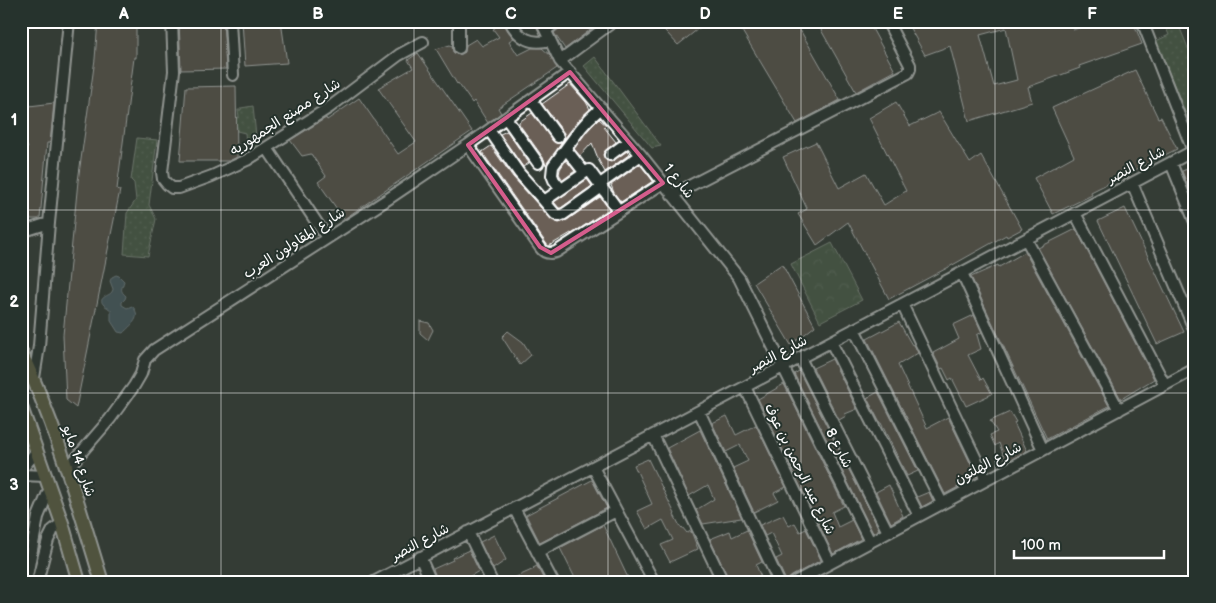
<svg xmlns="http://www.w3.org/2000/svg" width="1216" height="603" viewBox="0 0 1216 603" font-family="'Balsamiq Sans','Playpen Sans Arabic',sans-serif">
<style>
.green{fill:url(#green-dots);stroke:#aab6a8}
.forest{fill:url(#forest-crowns);stroke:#aab6a8}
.water{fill:#526a76;stroke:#97a6ad}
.building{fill:#6a5f56;stroke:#fff;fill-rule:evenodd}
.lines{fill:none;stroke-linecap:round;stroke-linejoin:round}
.minor-casing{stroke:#fff;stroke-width:14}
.major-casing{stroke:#fff;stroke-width:16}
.minor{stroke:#26332d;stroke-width:10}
.major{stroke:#716f4a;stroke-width:12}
.rail{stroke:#fff;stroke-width:3;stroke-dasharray:8 4;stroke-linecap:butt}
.marked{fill:none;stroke:#d45d8c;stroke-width:4;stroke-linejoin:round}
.grid{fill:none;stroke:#fff;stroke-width:1;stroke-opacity:0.55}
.labels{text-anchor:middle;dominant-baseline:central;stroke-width:4;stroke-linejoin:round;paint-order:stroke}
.street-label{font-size:14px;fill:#fff;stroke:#26332d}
.neatline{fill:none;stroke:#fff;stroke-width:2}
.grid-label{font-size:16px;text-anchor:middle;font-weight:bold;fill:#fff}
</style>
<defs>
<pattern id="green-dots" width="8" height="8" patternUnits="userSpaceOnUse" patternTransform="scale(1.25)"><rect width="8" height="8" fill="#566c51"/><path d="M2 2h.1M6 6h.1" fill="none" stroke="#6f826b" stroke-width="1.8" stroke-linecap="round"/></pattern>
<pattern id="forest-crowns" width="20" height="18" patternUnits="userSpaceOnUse" patternTransform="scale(1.25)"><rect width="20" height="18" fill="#566c51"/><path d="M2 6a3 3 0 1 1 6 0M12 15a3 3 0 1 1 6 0" fill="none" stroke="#6f826b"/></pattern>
</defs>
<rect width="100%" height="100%" fill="#343c35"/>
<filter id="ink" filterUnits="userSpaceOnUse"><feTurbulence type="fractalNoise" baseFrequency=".02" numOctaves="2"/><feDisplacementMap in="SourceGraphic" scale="10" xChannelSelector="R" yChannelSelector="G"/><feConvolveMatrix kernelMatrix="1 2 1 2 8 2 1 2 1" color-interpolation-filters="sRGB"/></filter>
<g filter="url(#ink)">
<path class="green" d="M1163,21H1177L1195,65V136L1156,41L1169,35Z
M595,57L661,146L652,148L584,66Z
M253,106L257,147L252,150L251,143H246L245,133L237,131L235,118L239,117L238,110H241V108Z
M137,138L157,140L149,205L156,219L148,256L124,254L127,213L136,200L134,183L131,180Z"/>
<path class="forest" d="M832,243L862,300L820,322L791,264Z"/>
<path class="water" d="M116,275L119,276L124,281C122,289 119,290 126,296L125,299L122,302V305L127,308L132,306C143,317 131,325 123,333L118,332L111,321V310C109,308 106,307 104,305C97,298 108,296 111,293C112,292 113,290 113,289L110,281L112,277Z"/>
<path class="building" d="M98,21H136V58H134L117,189L120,190L76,408L66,400L63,335L78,181L95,59Z
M179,21H223L226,69L181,70Z
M242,21H281L287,63L245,66Z
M490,21H503L508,31L514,38L509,41L518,55L532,48H542L550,55L557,68L498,108L501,113L488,123L474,101L472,103L458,83L457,84L436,49L450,45L452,46L453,52L456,54L459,55L465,52L466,45L476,39L482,46L499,37L493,29L495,28Z
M565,21H602L565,49L554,33L562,26Z
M656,21H708L678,45Z
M736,21H795L840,100L797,123Z
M816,21H868L895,71L856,92Z
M906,21H1070L1073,30L1098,21H1133L1142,44L1079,66L1080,68L1028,87L1032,102L969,121L950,46L925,55ZM1006,28L1017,80L994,86L980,35Z
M418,53L472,131L344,219L318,182L326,176L311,154L302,156L290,140L326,118L327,120L359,98L398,154L416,142L378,88L413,68L408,60Z
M1135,70L1158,118L1161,117L1177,149L1091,192L1092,195L1053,214L1034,178L1074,156L1052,108Z
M570,84L586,102L590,109L576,124L564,139V133L542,104Z
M236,86L237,157L229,161H180L186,87Z
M896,102L910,126L939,112L970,163L981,155L1022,229L1007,237L1006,235L949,267L889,299L848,222L817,245L798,214L807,209L783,157L816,142L839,188L866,173L884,205L906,191L869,118Z
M54,103L50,143H47L40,219H21V147L28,148L21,133V107Z
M532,113L553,141L556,143H562L546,165L544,159L519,124V122Z
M599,119L606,125L604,127L616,142L604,152L603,155L605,159L608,161L611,162L627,151L630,154L605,172L599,161L592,143L580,156L574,149L586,132Z
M507,131L529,163L523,167L500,134Z
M491,146L513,177L552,220L559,223L567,220L600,197L609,209L572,234L571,233L549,246H548L482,152Z
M566,160L575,171L563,180L559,174L560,169Z
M640,164L653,181L621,202L614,193L611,185Z
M1195,166V202H1194L1182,171Z
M587,179L592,186L561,208H559L554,202Z
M1125,208L1184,332L1157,344L1098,221Z
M1076,229L1154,379L1121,399L1038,248Z
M1025,252L1109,406L1047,439L971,277L998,265L999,267Z
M782,264L815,326L791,345L754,283Z
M974,315L982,332L977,335L981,349L968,355L981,380L983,378L992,394L966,406L952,378L949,380L943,368L941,369L933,353L959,339L953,325Z
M420,321L429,323L433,330L428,340L420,333Z
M899,322L909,340L912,345L914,344L918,353L898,365L927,428L948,417L977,477L945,494L867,339Z
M508,331L523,342L531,355L520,365L502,337Z
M832,359L857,409L845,414L846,416L839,420L813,368Z
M799,371L879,529L873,533L794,374Z
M784,384L844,506L832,512L838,527L852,520L861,539L833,554L758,399Z
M878,392L918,471L907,476L881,423H880L867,398Z
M1010,412L1016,422L1014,423L1027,451L1006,462L999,443L995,446L990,435L997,432L990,421Z
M727,416L736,435L756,425L786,487L774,493L778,500L754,512L733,468L748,461L740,445L726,452L712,423Z
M700,430L742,518H741L703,524L696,510L714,499L708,485L689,496L667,448Z
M648,459L675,514L674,515L681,528L682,527L687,533L691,531L698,549L670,562L661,545L673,540L663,520L647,529L637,511L652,504L634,465Z
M592,480L607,508L540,543L526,515Z
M889,485L903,516L891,523L876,492Z
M929,492L933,501L922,507L917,497Z
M783,515L789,526L795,523L800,532L806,529L821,560L792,576L786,581L776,559L782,556L771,533L765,536L760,525Z
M603,525L630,582H577L560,548Z
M747,530L762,562L756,565L763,582H730L710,539L730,531L732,537Z
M494,535L506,560L493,569L480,542Z
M469,550L479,571L460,582H438L433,569L453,560L452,558Z
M537,566L545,582H505L534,569L533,568Z"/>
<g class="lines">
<g class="minor-casing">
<path id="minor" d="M172,21L174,71L162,172L163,179L167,184L172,188H179L212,176L247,160L330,107L399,55L423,42
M230,21L233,75
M459,21V48
M510,21C519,39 531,45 550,40
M541,21L560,61L641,155L739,278L870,542
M1142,21L1193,151
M546,30L558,21
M560,61L614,21
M531,100L558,137
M506,118L538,163
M489,130L519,173L544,201L555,214L559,216L564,214L602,187
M468,145L540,247C544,253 549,254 556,252L663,183
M267,148L327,238
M566,149L584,172
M610,155L629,141
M1171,163L1195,222
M1132,183L1195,331
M600,184L641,155
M561,189L554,180L552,175L553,166L581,128L589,119L601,108
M672,195L908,73L910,69V65L887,21
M544,201L589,170L619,211
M1075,213L1165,385
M21,232L49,223
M1026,239L1119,410
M962,273L1043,450
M902,304L986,480
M854,329L942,503
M831,342L919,516
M800,358L888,532
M34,378L39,346L49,223L69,21
M745,387L830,563
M699,411L779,582
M653,435L723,582
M593,467L654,582
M67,469L110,419L134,386L141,374L145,360L154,350L388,199L468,145L570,72
M21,470L32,457L37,450
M21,475L46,476
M514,508L553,582
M468,532L492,582
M537,552L616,511
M420,557L431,582
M26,582L38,517L50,488
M37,582L48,540L53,530L62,523
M374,582L1195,150
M795,582L1195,369"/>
</g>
<g class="major-casing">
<path id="major" d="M21,352C56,425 78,504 102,582
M21,407L62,523L79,582"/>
</g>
<use href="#minor" class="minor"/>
<use href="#major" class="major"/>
<path class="rail" d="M1189,21L1195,36"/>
</g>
</g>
<path d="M0 0H1216V603H0ZM570,72L663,183L551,253L540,247L468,145Z" fill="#343c35" fill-opacity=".55" fill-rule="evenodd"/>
<path class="marked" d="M570,72L663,183L551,253L540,247L468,145Z"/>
<path class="grid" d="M221,21V582M414,21V582M608,21V582M801,21V582M995,21V582M21,210H1195M21,393H1195"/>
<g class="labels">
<g class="street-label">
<text transform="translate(285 117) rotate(-33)">شارع مصنع الجمهوريه</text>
<text transform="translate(1136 165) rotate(-28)">شارع النصر</text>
<text transform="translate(679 181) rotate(52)">شارع 1</text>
<text transform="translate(294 243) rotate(-33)">شارع المقاولون العرب</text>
<text transform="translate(778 354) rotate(-28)">شارع النصر</text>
<text transform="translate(839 448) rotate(63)">شارع 8</text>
<text transform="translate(79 461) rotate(71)">شارع 14 مايو</text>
<text transform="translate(988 463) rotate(-28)">شارع الهلتون</text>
<text transform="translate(800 469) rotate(64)">شارع عبد الرحمن بن عوف</text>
<text transform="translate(420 542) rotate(-28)">شارع النصر</text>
</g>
</g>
<rect width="1216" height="603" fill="none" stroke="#26332d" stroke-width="55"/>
<path d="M1014 550v8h150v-8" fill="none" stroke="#ffffff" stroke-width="2.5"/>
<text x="1021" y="550" font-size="15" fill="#ffffff" stroke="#26332d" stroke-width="4" paint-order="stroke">100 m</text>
<rect x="28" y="28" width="1160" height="548" class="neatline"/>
<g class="grid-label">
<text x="124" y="19">A</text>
<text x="318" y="19">B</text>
<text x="511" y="19">C</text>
<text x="705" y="19">D</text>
<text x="898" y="19">E</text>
<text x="1092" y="19">F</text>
<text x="14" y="125">1</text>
<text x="14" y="307">2</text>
<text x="14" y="490">3</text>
</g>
</svg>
